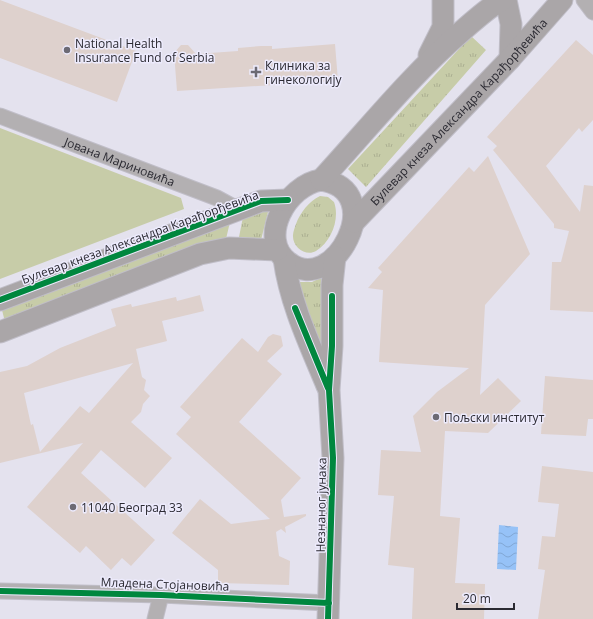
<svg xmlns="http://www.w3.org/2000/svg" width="593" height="619" viewBox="0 0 593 619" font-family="'Open Sans',sans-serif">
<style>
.grass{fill:url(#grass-tufts)}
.park{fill:#c7cca8}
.water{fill:url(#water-waves)}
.building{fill:#ded1cd;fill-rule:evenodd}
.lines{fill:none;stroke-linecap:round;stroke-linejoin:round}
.street-casing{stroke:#c0bec8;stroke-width:17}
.secondary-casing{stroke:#c0bec8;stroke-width:23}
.street{stroke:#b3b0b2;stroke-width:15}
.secondary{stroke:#aaa6a8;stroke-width:21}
.cycleway-casing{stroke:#edebfd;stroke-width:8}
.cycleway{stroke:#00873e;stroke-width:6}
.poi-dot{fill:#6c6a74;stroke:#edebfd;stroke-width:1.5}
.labels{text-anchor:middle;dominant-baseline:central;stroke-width:3;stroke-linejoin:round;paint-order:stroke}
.poi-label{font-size:12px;fill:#2b2a32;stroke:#edebfd;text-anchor:start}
.street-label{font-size:12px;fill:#2b2a32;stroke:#edebfd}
</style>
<defs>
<pattern id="grass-tufts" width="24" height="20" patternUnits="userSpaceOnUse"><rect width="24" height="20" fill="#c7cca8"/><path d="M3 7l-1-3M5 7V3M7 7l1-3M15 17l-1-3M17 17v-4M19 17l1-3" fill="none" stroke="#abaf91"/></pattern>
<pattern id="water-waves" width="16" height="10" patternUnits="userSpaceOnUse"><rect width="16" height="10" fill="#96c2f7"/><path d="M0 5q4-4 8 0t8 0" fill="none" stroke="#81a7d4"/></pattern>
</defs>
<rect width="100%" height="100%" fill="#e4e2ee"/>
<path class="grass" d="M471,36L486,50L366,187L348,169Z
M320,196L328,197L334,202C340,218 332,241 316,251C306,257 292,247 293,235C293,232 295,227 296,224C300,213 309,201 320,196Z
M267,209L268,212L261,240L239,237L243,217Z
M230,222L226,239L5,322L2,310Z
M324,276L325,359L293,282H312Z"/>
<path class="park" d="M0,128L181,198L184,209L0,279Z"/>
<path class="water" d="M499,525L518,527L516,570L497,569Z"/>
<path class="building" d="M0,0L136,51L117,102L0,58Z
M576,40L593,55V120L582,132L579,128L546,166L580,212L584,185L593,186V312L550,310L552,262H561L569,231L554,228V224L493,150L497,146L487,137Z
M335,44L338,81L177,91L174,53L181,45H188L196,54L238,51V48L261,46H272V49Z
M488,156L530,254L485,305L480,395L498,378L521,401L488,433L445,431L440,516L460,518L455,583L485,584L484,619H412L414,568L388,565L394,496L378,495L381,450L421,452L413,416L437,392L469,368L379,362L383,290L368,288L382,272L378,268L469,167L474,172Z
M200,295L204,311L162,321L167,341L136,349L142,377L146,380L144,390L150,396L143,404L141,412L131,422L172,458L145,488L101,450L81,473L155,540L131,566L122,558L111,570L86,546L80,553L27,507L83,443L0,463V372L27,366L60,348L116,326L111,309L131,304L132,307L176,297L177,301ZM133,363L89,413L80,406L40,452L33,424L31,425L24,393Z
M273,334L281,336L283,346L267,361L282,374L239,422L301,478L281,500L284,517L306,514V516L285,527L286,533L281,529L276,532L279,556L290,561L289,585L218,583V570L172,533L200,499L231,524L270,519L176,434L191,417L180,407L242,338L258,352L268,337Z
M545,376L593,380V419H588L586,436L541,434Z
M542,466L593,472V619H538L545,570L538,569L542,536L555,537L559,504L538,502Z"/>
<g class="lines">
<g class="street-casing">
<g id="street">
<path d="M584,0L593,12"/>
<path id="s1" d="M0,116L217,198L239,210"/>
<path d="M0,591L161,595L329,603"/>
<path d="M155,619L161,595"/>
</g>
</g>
<g class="secondary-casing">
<g id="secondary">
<path d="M506,0L511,24L510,59"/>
<path d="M429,55L443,27V0"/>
<path d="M321,180C391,190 333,299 288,262C257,238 287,185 321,180Z"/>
<path d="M321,180C367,130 410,76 461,32C474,21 487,8 502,0"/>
<path id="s2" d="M354,222L510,59L562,0"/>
<path d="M284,259C290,303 310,345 327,386"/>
<path d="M0,300L261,201L288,200"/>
<path d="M0,332L200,254L229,248L277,250"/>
<path d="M328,619L333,458L329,390L332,346V285L335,257"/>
</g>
</g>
<use href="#street" class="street"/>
<use href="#secondary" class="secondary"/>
<g class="cycleway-casing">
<path id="cycleway" d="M0,300L261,201L288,200
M295,308L328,388
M0,591L161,595L329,603
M328,619L333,458L329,390L332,346V296"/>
</g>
<use href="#cycleway" class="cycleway"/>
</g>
<g class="poi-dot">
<circle cx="67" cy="50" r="4"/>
<path d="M254 66h4v4h4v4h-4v4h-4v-4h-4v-4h4z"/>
<circle cx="436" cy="417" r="4"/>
<circle cx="73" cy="507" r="4"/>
</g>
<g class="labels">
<g class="poi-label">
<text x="75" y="43">National Health<tspan x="75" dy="14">Insurance Fund of Serbia</tspan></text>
<text x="265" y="65">Клиника за<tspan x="265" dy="14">гинекологију</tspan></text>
<text x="444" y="417">Пољски институт</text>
<text x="81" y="507">11040 Београд 33</text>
</g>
<g class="street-label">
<text stroke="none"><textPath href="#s2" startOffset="152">Булевар кнеза Александра Карађорђевића</textPath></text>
<text stroke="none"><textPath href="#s1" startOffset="128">Јована Мариновића</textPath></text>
<text transform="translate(140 237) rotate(-20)">Булевар кнеза Александра Карађорђевића</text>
<text transform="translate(321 505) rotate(-89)">Незнаног јунака</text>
<text transform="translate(165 584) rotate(2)">Младена Стојановића</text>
</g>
</g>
<path d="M457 603v6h57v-6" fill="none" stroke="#2b2a32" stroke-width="2"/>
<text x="463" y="603" font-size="12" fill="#2b2a32" stroke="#edebfd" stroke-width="3" paint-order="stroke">20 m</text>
</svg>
